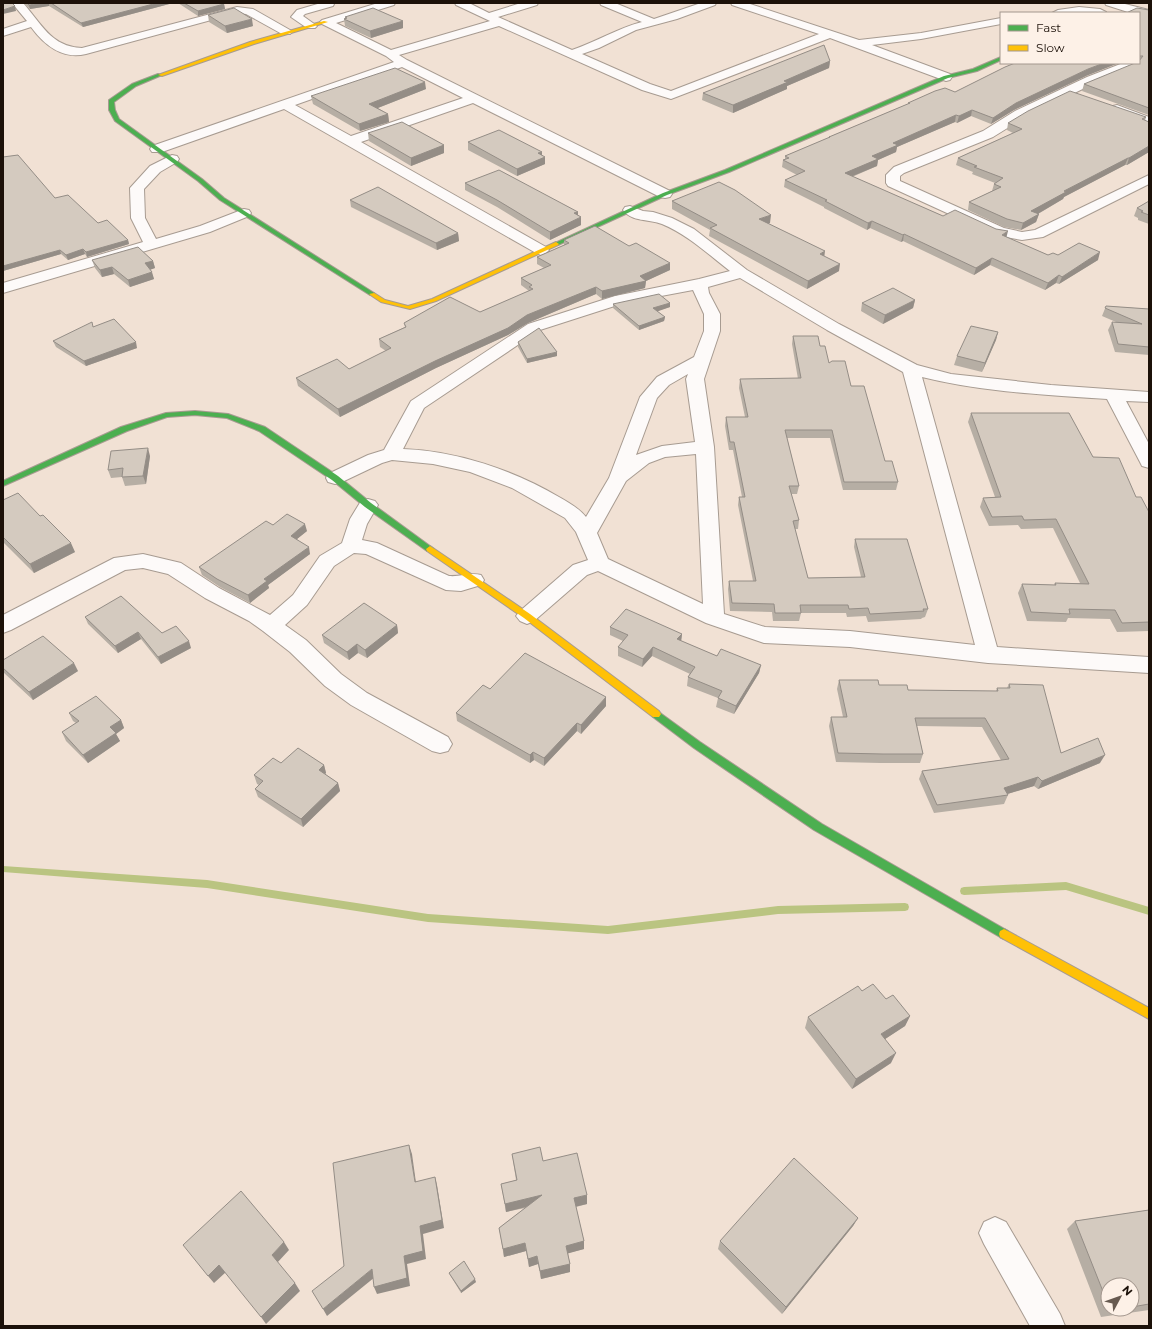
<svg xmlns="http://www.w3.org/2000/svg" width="1152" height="1329" viewBox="0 0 1152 1329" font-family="Montserrat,sans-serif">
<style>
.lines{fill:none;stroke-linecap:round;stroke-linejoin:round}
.stream{fill:#bac481;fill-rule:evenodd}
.street-casing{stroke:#a79b91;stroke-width:2}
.fast-casing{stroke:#a79b91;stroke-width:2}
.slow-casing{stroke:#a79b91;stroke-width:2}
.street{fill:#fdfaf9;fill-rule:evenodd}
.fast{fill:#4caf50;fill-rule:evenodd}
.slow{fill:#ffc107;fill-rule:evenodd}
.wall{fill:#b6aea4;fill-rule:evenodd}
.shaded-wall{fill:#948d86}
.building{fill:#d4cabf;stroke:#948d86}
</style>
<rect width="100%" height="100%" fill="#f1e1d4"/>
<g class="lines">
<path class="stream" d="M3,866L207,880L428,914L608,926L778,906L905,903L908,904L909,907L908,910L905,911L778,914L608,934L428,922L207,888L3,872Z
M1066,882L1149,907V915L1066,890L964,895L961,894L960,891L961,888L964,887Z"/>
<g class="street-casing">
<path id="street" d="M12,3H23C41,23 51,47 82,48L237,7L253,9L290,30L292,32L290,34H282L246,14L237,13L86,54C63,60 44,45 31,27L3,36V29L27,21Z
M321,3L334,4L333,6L305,14L303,16L317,26L315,28H307L291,17L297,10Z
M378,3H395L394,5L336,23L391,50L490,21L456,5L455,3H469L489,13L521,3H538L537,5L498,17L572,50C596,42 618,28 642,22L601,5L600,3H615L654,19L701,3H716L715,5L677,19L636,30L599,48L582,54L650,84L671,91L819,34L732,5L731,3H747L859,40L921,33L1001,18V24L921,39L872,45L950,74L952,77L950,80L946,81L830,38L671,99L642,90L499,26L399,55L407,60L670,191L672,194L670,197L665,198L660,197L473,103L361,142L546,247L549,250L546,253L541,255L536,253L284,109L162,152H152L150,149L152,146L394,62L386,56L322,24L320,22L322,20ZM402,67L463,98L351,136L295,105Z
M1105,3H1121L1149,10V16L1139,14V13L1128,12L1106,5Z
M1079,7L1100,9L1106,12L1052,13L1058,10Z
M1123,63H1139L1137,66L1095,83L1025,117L993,137L904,173L900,176V181L1004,228L1022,232L1035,230L1149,175V184L1043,237L1022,240L995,235L888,186L886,183V175L894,167L983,131L1015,111L1087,77Z
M1117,105L1149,117V125L1113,112L1111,109L1113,106Z
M172,155L177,156L179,159L177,162L160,172L144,189L145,218L156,239L200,226L244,209L249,210L251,213L249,216L210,232L3,293V283L143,242L131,218L130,188L150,166Z
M630,206L643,211L653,212L672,218L694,229L747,270L839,324L917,365L951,374L1051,385L1149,392V402L1126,401L1149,444V468L1142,466L1140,462L1107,399C1046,395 982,392 922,377L997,647L1149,657V673L988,663L850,647L764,643L706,623L598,571L587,575L534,621L527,624L520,621L516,616L520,611L573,565L588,560L576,532L565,518L512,488L470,472L433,464L392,460L382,463L342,482L335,484L328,482L326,478L328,474L368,455L384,450L411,401L528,324L615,296L699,279L730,271C708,254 688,235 662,224C650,219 631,222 623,210L625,207ZM740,278L827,330L903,372L975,645L850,631L765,627L724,614L714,447L704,379L720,331V314L709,293L708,287ZM693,290L704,314V331L694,357L657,377L640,397L609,478L586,517C579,508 569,503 559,497C513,470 457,451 403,449L424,408L540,330L624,303ZM688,374L686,379L695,442L662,446L636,455L657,398L669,385ZM696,454L703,604L608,559L597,533L626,481L649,463L665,457Z
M368,499L375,501L378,505L367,524L362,540L377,543L449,576C461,577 471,572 481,575L484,580L481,585L461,591L446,590L366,554L354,553L334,566L307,605L285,625L306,640L341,674L367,693L448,737L452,744L448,751L440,753L432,751L351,705L325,686L290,652L263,631L249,621L205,598L168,574L143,568L125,570L11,630L3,633V615L114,558L143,554L181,563L219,588L270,615L293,595L320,556L342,543L350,519L361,501Z
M995,1217L1006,1222L1060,1314L1065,1326H1030L984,1244L979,1233L984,1222Z"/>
</g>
<g class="fast-casing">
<path id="fast" d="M1001,57V60L977,71L948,78L729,172L667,195L558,245L553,244L663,193L725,170L944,76L973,69Z
M158,74L162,75L136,86L114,102L115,110L119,119L202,179L224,198L374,293V295H370L220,200L198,181L115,121L109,110V100L132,84Z
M195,411L228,414L265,427L338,476L371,503L434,549L433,551H427L365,507L332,480L259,431L227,418L195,415L167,417L127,431L3,486V481L121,427L166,413Z
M656,710L700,742L822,824L1008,931L1009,934L1008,937L1004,939L1000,937L814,830L694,748L653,717L651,714L653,711Z"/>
</g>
<g class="slow-casing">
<path id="slow" d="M324,21L328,22L254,44L162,76L158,75L250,42Z
M556,242L559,244L558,245L436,301L410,309L381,302L369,294L374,293L385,300L408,306L432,299Z
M430,546L530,614L659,711L661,714L659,717H653L524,618L427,551L426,549Z
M1004,929L1149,1008V1019L1000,937L999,934L1000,931Z"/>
</g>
<use href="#street" class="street"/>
<use href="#fast" class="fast"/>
<use href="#slow" class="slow"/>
</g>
<path class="wall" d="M24,3H173L83,27L49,6L30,9Z
M178,3H229L224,4L225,9L198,16Z
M1149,10V115L1082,91L1084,84L1139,63V13Z
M208,15L253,26L227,33L209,22Z
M345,17L403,28L371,38L345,26L344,19L345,18Z
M830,61L829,68L787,86V89L733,113L702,100L703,93Z
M1086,76L1014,110L991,124L971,116L957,123L955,122L897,147L896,152L878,160L877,166L852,177L943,216L1006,237L1048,255H1058L1098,260L1059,284L1056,283L1045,290L990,265L974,275L903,241L901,242L870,228L867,230L824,208V207L784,187L785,180L797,175L782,167L783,160H785V156L829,138V137L908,104V103L955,92Z
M426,89L378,108L388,114L389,122L360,131L313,104L311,96Z
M1146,117L1145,121L1149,122V152L1127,165H1125L1064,197L1063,199L1038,214H1039L1036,222L1021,230L1004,227L968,210L969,202L992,191L994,184L995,183L972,174L973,172L956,165L958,158L1013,133L1007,130L1008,123Z
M368,133L444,145V153L411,166L369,141Z
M468,142L542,155L545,164L517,176L468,150Z
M3,157L55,198L128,240L129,244L87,257L85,254L68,260L61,254L3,271Z
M465,183L578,212V215L581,217V225L550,240L497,207L465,190Z
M350,200L458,233L459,241L437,250L351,207Z
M672,201L770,223H768L839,271L807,289L709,236L710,230L672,209Z
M1149,201V224L1138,220V218L1134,216L1137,208Z
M564,240L670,270L646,281L645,288L602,299L596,294L528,323L508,335L436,368L340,417L298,386L296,378L349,369L386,351L380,347L379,339L405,327L404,323L480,312L529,291L521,285V278L544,268L537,264V257L564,245Z
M92,260L153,261L155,268L150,269L154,279L130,287L114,274L102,277L95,268Z
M915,300L913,308L883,324L861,311L862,303Z
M670,303V307L657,311L665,317L664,321L639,330L613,308V304Z
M1106,306L1149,309V355L1115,352L1108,330L1112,322H1116L1102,316Z
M94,327L137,348L86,366L56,347L53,341Z
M998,332L996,340L982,372L954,365L957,356Z
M793,336L820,346L829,363L851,386L885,461L898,482L896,490H843L830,438H787L799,486L797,494H791L799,520L798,529H795L808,578L861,577L854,547L855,539L928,609L925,617L922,618L921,619L868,622L866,616L847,617L846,613H801L799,621H773L772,612L730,611L728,589L729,581H753L738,505L739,497H742L733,450H729L725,426L726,417H745L739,388L740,379H798L792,344Z
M518,342L557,356L527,363L518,347Z
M971,413L1093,457L1136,497L1149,512V631L1117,632L1110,619L1068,618L1066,622L1027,621L1018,593L1022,584L1054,585L1055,583H1080L1053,528L1021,529L1018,525L989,526L980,507L983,498L995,497L968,422Z
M150,456L146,484L125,486L122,477L111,478L108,470Z
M3,500L75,552L34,573L3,542Z
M273,525L307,531L297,539L310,554L268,585L269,588L250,603L220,587L202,575L199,567Z
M85,617L162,633L191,648L161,664L141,639L118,653L88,624Z
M397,625L398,633L367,658L358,653L349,660L324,643L322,635Z
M610,627L682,634L681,641L717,656L761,665L759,673L734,714L716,707L718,698L687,686L688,677L690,674L652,656L642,667L618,656V647L623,641L610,635Z
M3,660L78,671L33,700L3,672Z
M839,680L879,685L908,690L996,691L997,688H1007L1009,684L1061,753L1100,763L1038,789L1034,786L1007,794L1008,795L1004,804L934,813L919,779L922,771L1001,760L982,727L917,726L923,754L920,763H880L836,762L829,726L831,717H843L837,689Z
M490,689L606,706L581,734L577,731L544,766L534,760L530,763L457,721L456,713Z
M69,713L121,720L124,728L116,734L120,741L88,763L66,741L62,732L76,723L73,721Z
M281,763L324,765L326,773L325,774L338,783L340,791L303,827L258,797L255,789L259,785L257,784L254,775Z
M862,991L886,999L910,1016L905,1026L885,1039L891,1063L852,1089L805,1028L808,1017Z
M512,1154L543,1161L587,1204L576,1207L584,1241V1249L568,1253L570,1264V1272L541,1279L538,1264L529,1267L526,1251L504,1257L499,1228L525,1208L506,1212L501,1184L516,1180Z
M1149,1210V1310L1101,1317L1067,1229L1075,1221ZM1108,1285H1132V1309H1108Z
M858,1218L853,1226L782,1314L718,1249L720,1241Z
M449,1273L476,1282L461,1293L450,1275Z"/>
<path class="shaded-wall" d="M41,3H49V6L30,9L29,5Z
M157,3H173L83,27L81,23Z
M224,4L225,9L198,16V11Z
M15,6L16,11L3,14V10Z
M252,19L253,26L227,33L225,26Z
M403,21V28L371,38L370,31Z
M830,61L829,68L787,86V89L733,113V105L784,81Z
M1104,63H1119L1086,76L1014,110L991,124L993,118L1016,103L1088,69Z
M425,82L426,89L370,111L369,104Z
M972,110L971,116L957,123L959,116Z
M388,114L389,122L360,131L359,124Z
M956,115L955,122L897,147L896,152L878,160L877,166L843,180L845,173L893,143Z
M444,145V153L411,166V158Z
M1149,146V152L1127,165L1129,158Z
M542,152V158L545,157V164L517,176V169L538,153Z
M1128,158L1125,165L1064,197L1063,199L1029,219L1031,211L1064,191Z
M578,212V219L581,217V225L550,240V232L574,213Z
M1039,214L1036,222L1021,230L1023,223Z
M771,215L770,223L758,227L759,219Z
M872,221L870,228L867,230L868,223Z
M1008,231L1006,239L1002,235Z
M458,233L459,241L437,250L436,243Z
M904,234L903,241L901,242L903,235Z
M128,240L129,244L87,257L86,252Z
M83,249L85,254L68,260L66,255Z
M60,250L61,254L3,271V266Z
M825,251L824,259L820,254Z
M1100,252L1098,260L1059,284L1062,277Z
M992,258L990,265L974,275L976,268Z
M153,261L155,268L147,271L145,263Z
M670,263V270L646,281L645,288L602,299V291L640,276Z
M840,264L839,271L807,289L808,281Z
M112,267L114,274L102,277L100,270Z
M152,272L154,279L130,287L128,280Z
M1059,275L1056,283L1045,290L1048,283Z
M596,287V294L528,323L508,335L436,368L340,417L338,409L527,315Z
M915,300L913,308L883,324L885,315Z
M670,303V307L653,313V308Z
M665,317L664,321L639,330V326Z
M998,332L996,340L982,372L985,363Z
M136,342L137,348L86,366L84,361Z
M557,352V356L527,363V359Z
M148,448L150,456L146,484L143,476Z
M305,524L307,531L292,543L291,536Z
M71,543L75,552L34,573L30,564Z
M309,547L310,554L268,585L269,588L250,603L248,595L264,579Z
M397,625L398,633L367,658L365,650Z
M138,632L141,639L118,653L115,646Z
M682,634L681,642L677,639Z
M189,641L191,648L161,664L158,657Z
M357,644L358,653L349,660L347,652Z
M653,647L652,656L642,667L643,659Z
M74,663L78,671L33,700L29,692Z
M761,665L759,673L734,714L736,706Z
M606,697V706L581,734V725Z
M121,720L124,728L116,734L120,741L88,763L83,755L110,727Z
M577,723V731L544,766V758Z
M533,752L534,760L530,763V755Z
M1105,755L1100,763L1038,789L1042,781Z
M324,765L326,773L321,778L319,770Z
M1038,777L1034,786L1001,796L1004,788Z
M338,783L340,791L303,827L301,819Z
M910,1016L905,1026L876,1045L881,1034Z
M896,1053L891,1063L852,1089L856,1079Z
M409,1145L412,1154L417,1190L415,1182Z
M435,1177L437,1185L444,1228L423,1234L426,1259L407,1264L410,1286L377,1294L374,1287L404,1256L420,1226Z
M542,1195V1203L506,1212L505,1204Z
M587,1195V1204L574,1207V1198Z
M858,1218L853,1226L782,1314L786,1307Z
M584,1241V1249L566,1254V1246Z
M284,1242L289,1250L277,1263L272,1255Z
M525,1243L526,1251L504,1257L503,1249Z
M537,1256L538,1264L529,1267L528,1259Z
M570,1264V1272L541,1279L540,1271Z
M219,1265L226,1272L214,1283L208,1276Z
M372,1269L375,1277L327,1316L323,1309Z
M475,1279L476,1282L461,1293V1291Z
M295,1283L300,1291L266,1324L261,1317Z"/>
<path class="building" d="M3,3H12L15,6L3,10Z
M27,3H41L29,5Z
M51,3H157L81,23Z
M184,3H222L224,4L198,11Z
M234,8L252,19L225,26L208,15Z
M373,8L403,21L370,31L344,19L347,18L345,17Z
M1137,8L1149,10V108L1084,84L1135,63H1139V61L1143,56H1139V13H1126Z
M824,45L830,61L784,81L788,82L733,105L703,93Z
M1015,63H1104L1088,69L1016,103L993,118L972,110L959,116L956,115L893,143L898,145L872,156L878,159L845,173L943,216L955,210L996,229L1008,231L1002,235L1048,255L1053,253L1058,255L1079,243L1100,252L1062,277L1059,275L1048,283L992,258L976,268L904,234L903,235L872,221L868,223L825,201L827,200L785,180L805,171L783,160L789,158L785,156L830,137H829L910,103H908L935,91L945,88L955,92L1005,67Z
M395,68L425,82L369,104L388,114L359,124L311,96Z
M1070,91L1146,117L1142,119L1149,122V146L1129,158H1128L1064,191L1066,192L1031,211L1039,214L1023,223L1007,219L969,202L1001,187L994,184L1003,178L974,167L977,166L958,158L1022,129L1008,123L1028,111Z
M402,122L444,145L411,158L368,133Z
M499,130L542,152L538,153L545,157L517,169L468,142Z
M18,155L55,198L68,195L98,223L107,220L128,240L86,252L83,249L66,255L60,250L3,266V157Z
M499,170L578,212L574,213L581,217L550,232L497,200L465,183Z
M719,182L735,190L771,215L759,219L825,251L820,254L840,264L808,281L710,228L717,225L672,201Z
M378,187L458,233L436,243L350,200Z
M1149,201V215L1141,212L1143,211L1137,208Z
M595,226L629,246L636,243L670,263L640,276L646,281L602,291L596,287L527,315L508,328L435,361L338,409L296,378L337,359L349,369L391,348L379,339L406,327L404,323L450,297L480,312L533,289L529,287L532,285L521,278L551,265L537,257L569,243L564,240Z
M138,247L153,261L145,263L152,272L128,280L112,267L100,270L92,260Z
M893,288L915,300L885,315L862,303Z
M659,294L670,303L653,308L665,317L639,326L613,304Z
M1106,306L1149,309V347L1118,344L1112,322L1142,324L1105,308Z
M114,319L136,342L84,361L53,341L92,322L93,327Z
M971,326L998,332L985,363L957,356Z
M539,328L557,352L527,359L518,342Z
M793,336H818L820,346H825L829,363L832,361H845L851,386H864L885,461H892L898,482H844L832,430H785L799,486H789L799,520L793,521L808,578L865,577L855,539H907L928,609H923L924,611L870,614L868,608L849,609L848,605H800L801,613H775L774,604L732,603L729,581H756L739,497H745L734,442H730L726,417H748L740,379L801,378Z
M971,413H1069L1093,457L1119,458L1136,497H1141L1149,512V622L1122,623L1115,610L1069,609L1070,614L1031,612L1022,584L1056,585L1055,583L1089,584L1056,519L1024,520L1022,516L992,517L983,498L1001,497Z
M148,448L143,476L122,477L123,468L108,470L111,451Z
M18,493L40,516L43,515L71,543L30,564L3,537V500Z
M287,514L305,524L291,536L309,547L264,579L267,581L248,595L217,579L199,567L266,521L273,525Z
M121,596L162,633L176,626L189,641L158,657L138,632L115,646L85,617Z
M364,603L397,625L365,650L357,644L347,652L322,635Z
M626,609L682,634L677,639L717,656L721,649L761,665L736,706L718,698L722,691L688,677L695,667L653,647L643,659L618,647L628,635L610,627Z
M43,636L74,663L29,692L3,668V660Z
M525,653L606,697L581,725L577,723L544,758L533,752L530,755L456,713L483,685L490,689Z
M839,680H878L879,685H907L908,690L998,691L997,688H1010L1009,684L1043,685L1061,753L1098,738L1105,755L1042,781L1038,777L1004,788L1008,795L937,805L922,771L1009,759L985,718H915L923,754H883L838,753L831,717H847Z
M96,696L121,720L110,727L116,733L83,755L62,732L79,721L69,713Z
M298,748L324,765L319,770L338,783L301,819L255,789L263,781L254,775L273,758L281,763Z
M873,984L886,999L893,995L910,1016L881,1034L896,1053L856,1079L808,1017L858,986L862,991Z
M409,1145L415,1182L435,1177L442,1220L420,1226L423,1251L404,1256L407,1278L374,1287L372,1269L323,1309L312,1291L344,1266L333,1163Z
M540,1147L543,1161L577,1153L587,1195L574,1198L584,1241L566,1246L570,1264L540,1271L537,1256L528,1259L525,1243L503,1249L499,1228L542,1195L505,1204L501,1184L517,1180L512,1154Z
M794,1158L858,1218L786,1307L720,1241Z
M241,1191L284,1242L272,1255L295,1283L261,1317L219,1265L208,1276L183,1245Z
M1149,1210V1304L1132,1307V1285H1108V1304L1075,1221Z
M464,1261L475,1279L461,1291L449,1273Z"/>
<rect width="1152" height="1329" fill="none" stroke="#1c1109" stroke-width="8"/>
<rect x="1000" y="12" width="140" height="52" fill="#fdf1e7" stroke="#a3978e"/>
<rect x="1008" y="25" width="20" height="6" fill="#4caf50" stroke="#a3978e"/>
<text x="1036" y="32" font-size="12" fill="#1c1109">Fast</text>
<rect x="1008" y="45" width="20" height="6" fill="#ffc107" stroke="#a3978e"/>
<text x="1036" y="52" font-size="12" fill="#1c1109">Slow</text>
<g transform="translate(1120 1297) rotate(49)"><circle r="19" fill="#fdf1e7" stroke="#a3978e"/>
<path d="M0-3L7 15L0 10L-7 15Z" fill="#675a50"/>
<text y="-6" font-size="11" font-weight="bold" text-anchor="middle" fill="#1c1109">N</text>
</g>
</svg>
